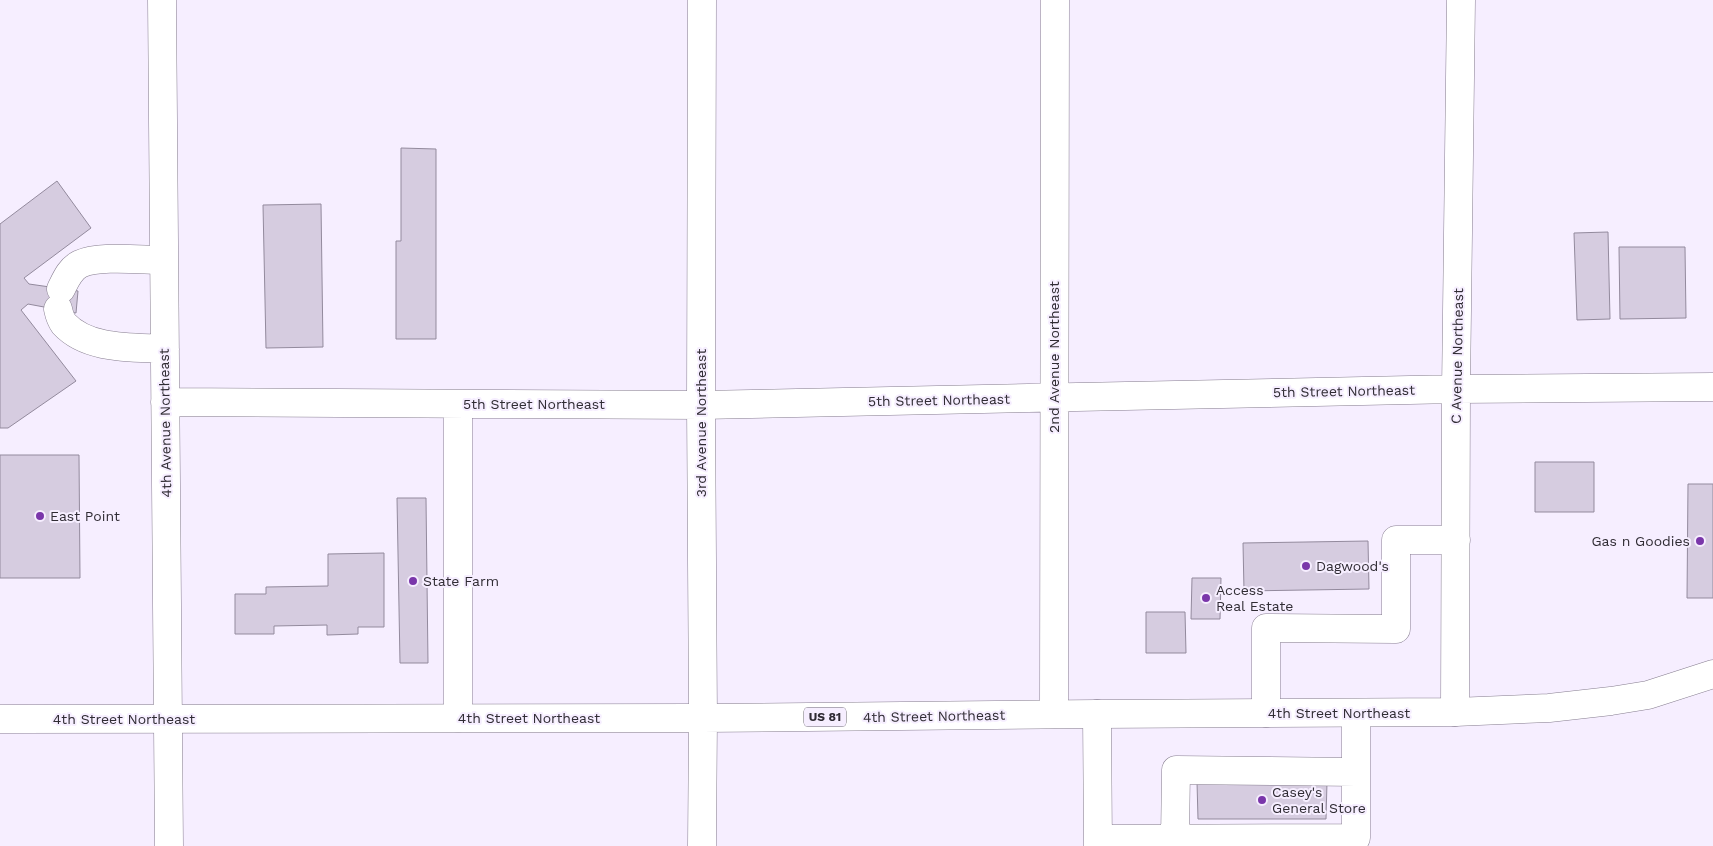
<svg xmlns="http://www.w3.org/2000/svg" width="1713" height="846" viewBox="0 0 1713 846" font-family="'Work Sans',sans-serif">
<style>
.building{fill:#d6cce0;stroke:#938a9d}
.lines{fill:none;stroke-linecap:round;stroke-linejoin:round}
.minor-casing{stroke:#867d8f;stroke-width:29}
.major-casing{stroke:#867d8f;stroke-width:29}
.minor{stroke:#fff;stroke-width:28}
.major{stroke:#fff;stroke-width:28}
.poi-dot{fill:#7a36aa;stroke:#f6eeff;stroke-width:2}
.labels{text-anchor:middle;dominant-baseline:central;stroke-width:4;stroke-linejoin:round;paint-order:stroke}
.shield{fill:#f6eeff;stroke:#6b6671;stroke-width:1}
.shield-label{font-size:12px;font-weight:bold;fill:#302c34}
.street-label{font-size:14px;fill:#302c34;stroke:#f6eeff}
.poi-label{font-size:14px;fill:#302c34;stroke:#f6eeff;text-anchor:start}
</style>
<rect width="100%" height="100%" fill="#f6eeff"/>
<path class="building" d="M401,148L436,149V339H396V241H401Z
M57,181L91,228L24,278L29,284L78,291L76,313L28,304L21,310L76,381L8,428H0V224Z
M321,204L323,347L266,348L263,205Z
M1608,232L1610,319L1577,320L1574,233Z
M1619,247H1685L1686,318L1620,319Z
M0,455H79L80,578H0Z
M1535,462H1594V512H1535Z
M1688,484H1713V598H1687Z
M397,498H426L428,663H400Z
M1368,541L1369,589L1244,591L1243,543Z
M384,553V627H358V634L327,635V625L274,626V634H235V594H266V587L328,586V554Z
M1192,578H1221L1220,619H1191Z
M1146,612H1185L1186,653H1146Z
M1197,782H1327L1326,819H1198Z"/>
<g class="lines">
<g class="minor-casing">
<path id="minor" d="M162,0L169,846
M702,0L701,405L703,718
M61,289C66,279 70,269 80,264C99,255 142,260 164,260
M58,309C59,314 61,320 64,324C88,350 132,347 165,349
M165,402L701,405L1456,389L1713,387
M458,404V718
M1455,712L1456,389L1461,0
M1266,713V628L1396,629V540H1456
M1054,714L1055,0
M1097,714L1098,846
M1098,839L1356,838V713
M1175,839L1176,770L1356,772"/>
</g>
<g class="major-casing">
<path id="major" d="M0,719L703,718L1097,714L1455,712L1549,708L1611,701L1648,695L1713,674
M702,846L703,718"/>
</g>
<use href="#minor" class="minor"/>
<use href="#major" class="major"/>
</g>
<g class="poi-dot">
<circle cx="40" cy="516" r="5"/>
<circle cx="1700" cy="541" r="5"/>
<circle cx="1306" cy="566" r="5"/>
<circle cx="413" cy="581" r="5"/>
<circle cx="1206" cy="598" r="5"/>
<circle cx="1262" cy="800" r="5"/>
</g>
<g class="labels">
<rect class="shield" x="804" y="707.5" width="42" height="19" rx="4"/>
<g class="shield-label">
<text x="825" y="717">US 81</text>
</g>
<g class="street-label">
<text transform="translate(1457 356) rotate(-89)">C Avenue Northeast</text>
<text transform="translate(1054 357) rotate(-90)">2nd Avenue Northeast</text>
<text transform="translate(1344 391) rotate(-1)">5th Street Northeast</text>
<text transform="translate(939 400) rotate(-1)">5th Street Northeast</text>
<text x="534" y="404">5th Street Northeast</text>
<text transform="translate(165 423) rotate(-91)">4th Avenue Northeast</text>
<text transform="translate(701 423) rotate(-90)">3rd Avenue Northeast</text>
<text x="1339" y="713">4th Street Northeast</text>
<text transform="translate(934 716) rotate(-1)">4th Street Northeast</text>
<text x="529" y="718">4th Street Northeast</text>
<text x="124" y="719">4th Street Northeast</text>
</g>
<g class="poi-label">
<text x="50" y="516">East Point</text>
<text x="1690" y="541" text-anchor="end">Gas n Goodies</text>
<text x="1316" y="566">Dagwood's</text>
<text x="423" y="581">State Farm</text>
<text x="1216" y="590">Access<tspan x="1216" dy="16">Real Estate</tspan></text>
<text x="1272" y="792">Casey's<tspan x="1272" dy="16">General Store</tspan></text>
</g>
</g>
</svg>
